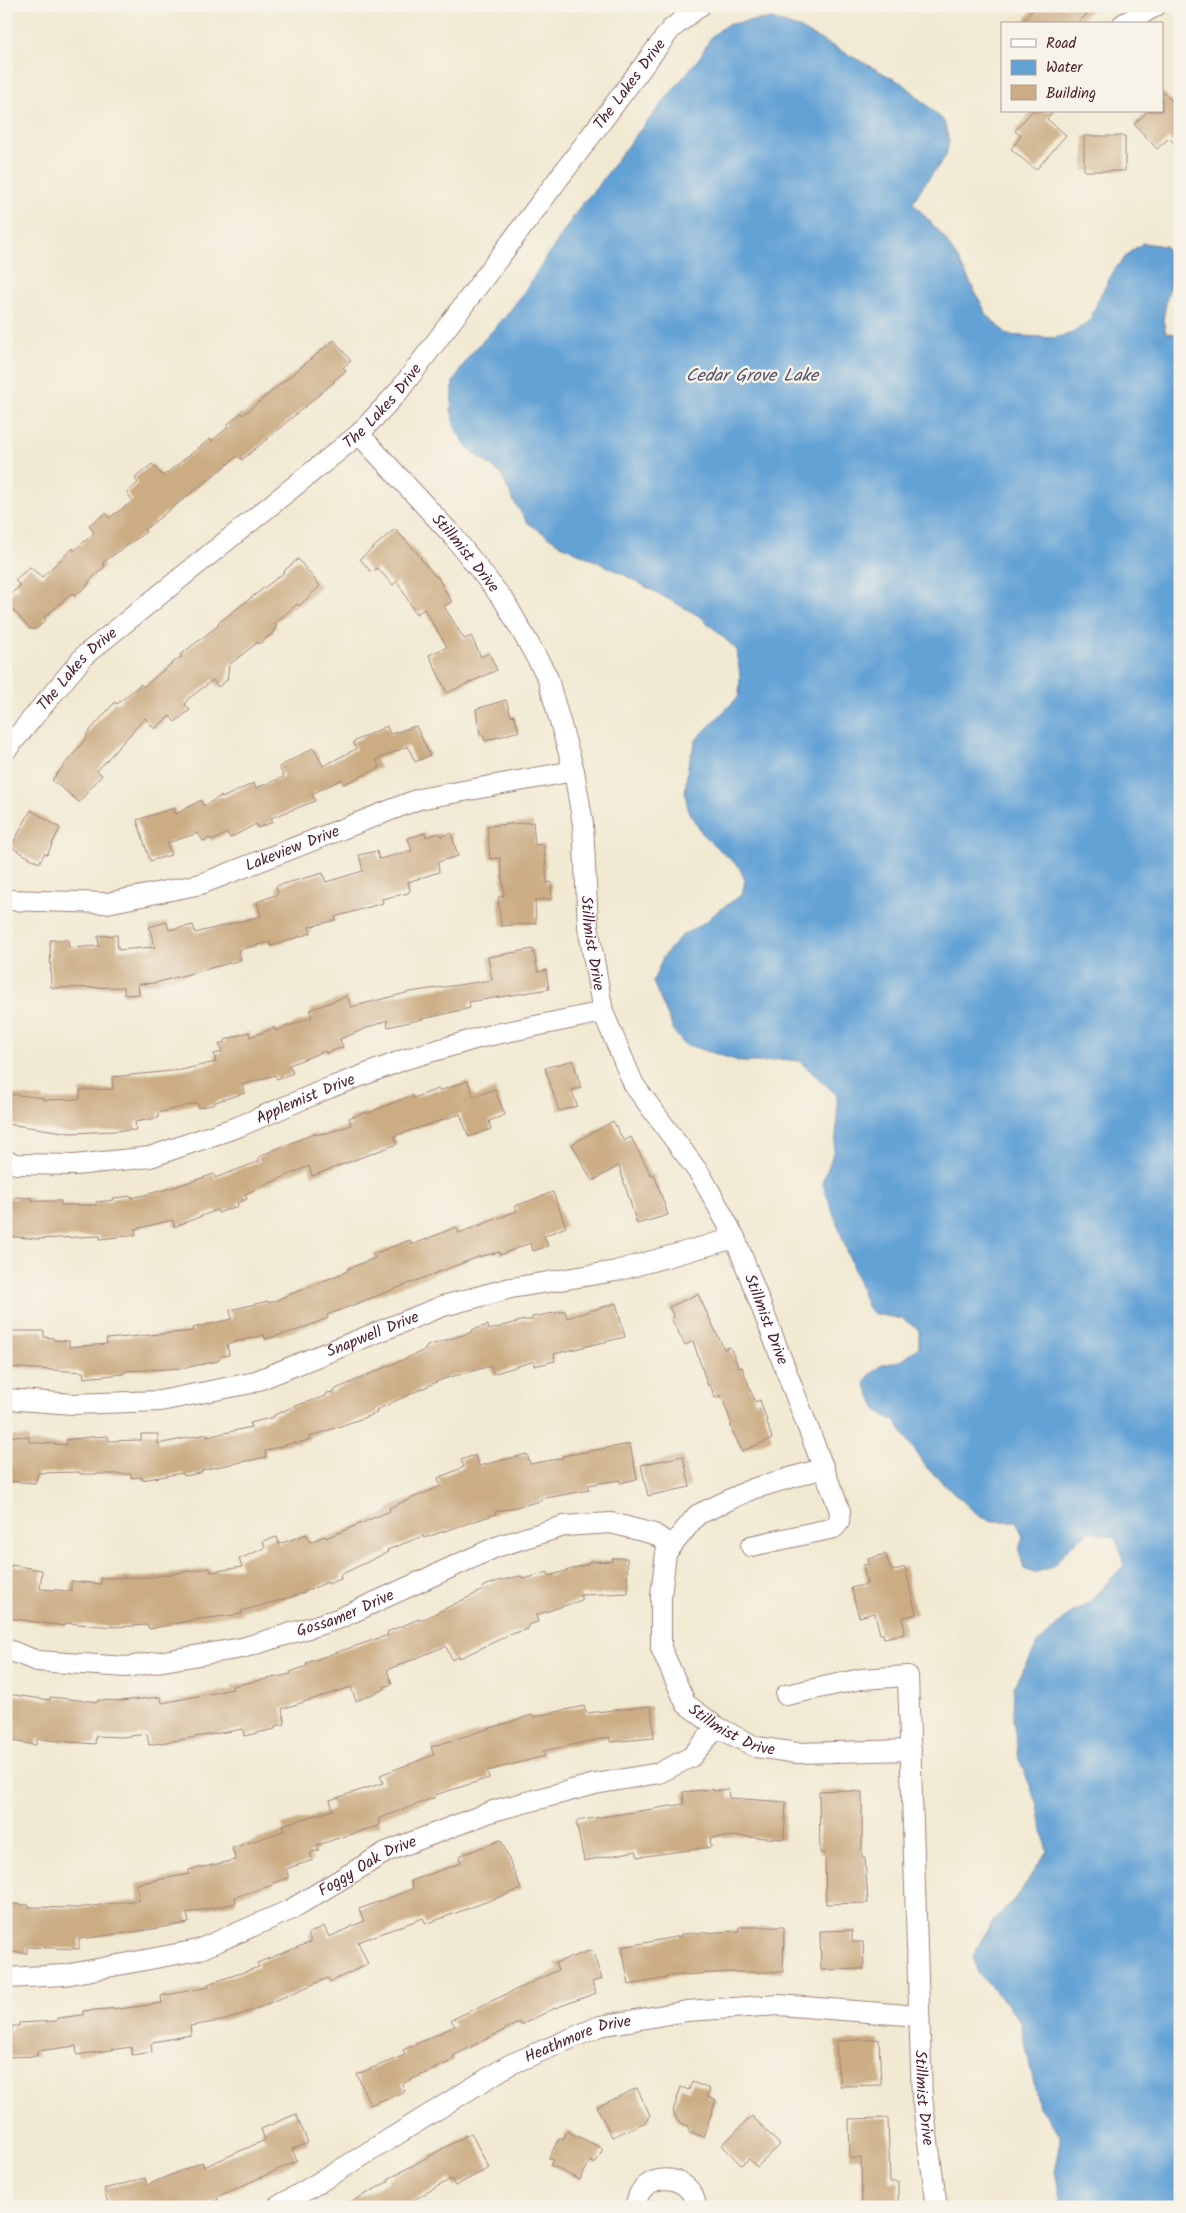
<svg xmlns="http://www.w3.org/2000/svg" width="1186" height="2213" viewBox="0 0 1186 2213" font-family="Kalam,sans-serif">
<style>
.water{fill:#63a2d5;stroke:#566080}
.building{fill:#cbac83}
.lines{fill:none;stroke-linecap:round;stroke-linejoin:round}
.minor-casing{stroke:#9e847e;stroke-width:22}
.minor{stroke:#fff;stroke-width:20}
.labels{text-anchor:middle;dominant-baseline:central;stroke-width:5;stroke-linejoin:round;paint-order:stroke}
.street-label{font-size:16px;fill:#4a1f2b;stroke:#f7f3e8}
.water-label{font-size:18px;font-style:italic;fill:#54536f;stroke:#f7f3e8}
</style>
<rect width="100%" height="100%" fill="#f7f3e8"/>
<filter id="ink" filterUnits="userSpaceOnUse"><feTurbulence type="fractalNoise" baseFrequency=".02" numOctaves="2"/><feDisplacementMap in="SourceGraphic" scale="10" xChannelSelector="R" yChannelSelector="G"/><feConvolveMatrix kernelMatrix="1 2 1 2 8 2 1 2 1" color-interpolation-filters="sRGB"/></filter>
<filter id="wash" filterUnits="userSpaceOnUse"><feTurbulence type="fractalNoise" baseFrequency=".0096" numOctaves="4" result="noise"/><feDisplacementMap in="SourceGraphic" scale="20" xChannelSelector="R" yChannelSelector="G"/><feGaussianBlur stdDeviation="1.12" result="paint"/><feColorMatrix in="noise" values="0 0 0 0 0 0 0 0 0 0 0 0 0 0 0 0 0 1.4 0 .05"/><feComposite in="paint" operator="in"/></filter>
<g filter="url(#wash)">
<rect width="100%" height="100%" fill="#f1e9d2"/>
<path class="water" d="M772,19L801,29L905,85L944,121L949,141L946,156L920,190L913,203L943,236L959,261L987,315L1008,335L1054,338L1073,333L1090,320L1099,298L1115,269L1130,252L1143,243L1165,246L1171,256L1170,282L1163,320L1166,333L1180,334V2207H1063L1055,2172L1060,2147V2134L1039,2107L1021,2024L1008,2005L978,1973L973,1956L983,1937L994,1920L1019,1894L1047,1851L1037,1802L1019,1759L1013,1720L1014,1687L1039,1642L1067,1616L1088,1603L1124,1565L1116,1538L1091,1531L1072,1544L1052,1567L1034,1573L1024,1569L1019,1550L1023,1536L1016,1521H993L980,1517L927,1468L895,1421L878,1412L865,1384L867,1378L880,1366L903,1360L919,1347V1330L903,1319L875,1314L868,1309L822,1182C837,1151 838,1130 837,1095L799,1061L780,1059L765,1062H742L684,1044L675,1033L653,982L663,957L681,936L707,921L719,910L742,895L745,880L739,867L704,836L689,813L685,793L688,765L696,740L739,696L740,676L737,650L701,617L617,571L561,545L528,523L514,502L501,474L468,448L456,430L451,410L453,382L469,356L506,316L522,295L581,205L599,185L624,150L700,57L711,37L726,25L747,21Z"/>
<g id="blocks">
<path class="building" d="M1035,6H1096L1076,24H1022Z
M1162,91L1180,109V149L1169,138L1157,149L1134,124L1148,111H1162Z
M1032,111H1054L1047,119L1066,135L1036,170L1011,149L1021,136L1015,131Z
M1084,136H1125V171H1084Z
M334,340L351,361L343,367L346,371L333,381L334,382L242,460L238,456L144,530L146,532L102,563L105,566L88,582L89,584L75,596L72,593L44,618L46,620L36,629H30L6,602V598L20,586L15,580L30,567L42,577L73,548L74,551L94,533L89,525L106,513L109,518L133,501L127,493L138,483L135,478L152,464L163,476L210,439L212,441L228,427V424L241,413L243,415Z
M395,529L421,557L420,558L436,577L437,576L452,602L444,606L464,639L471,636L481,657L489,653L497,670L447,693L429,655L447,647L424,609L416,614L397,581L393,585L377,568L372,573L360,559Z
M298,559L320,586L299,606L297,604L274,624L277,627L274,629L273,633L259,644L258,642L229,665L227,680L218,687L213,680L188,699L185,704L190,710L175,722L170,716L155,729L145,718L97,771L102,775L79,802L52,780L88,736L86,735L115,702L117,704L141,684L143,687L176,660L182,657L180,655L219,625L218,623L226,617L285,572L284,571Z
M506,700L511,716L514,715L519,731L485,741L483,734L480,735L476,709Z
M387,726L390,734L416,726L430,755L415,762L408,746L376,760L380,768L344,784L342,779L312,794L315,801L271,818L273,822L258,828L256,824L230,838L227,833L212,841L210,838L203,841L198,833L167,843L171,855L150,861L137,820L174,808L176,814L201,800L204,806L221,796L222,798L254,783L256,788L284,777L279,767L313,748L315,750L323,766L356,749L353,742Z
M31,810L60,828L47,855L45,853L39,863L11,847Z
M533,822L535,845L544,844L547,883L551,882L552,899L535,900L536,923L501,926L498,897L504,896L501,866L500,858L490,859L487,826Z
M425,833L426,837L440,833L441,836L451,833L458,856L438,862L439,872L408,882L410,890L408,893L382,899L383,903L335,917L336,920L309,927L311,933L271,946L270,942L238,950L241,960L155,983L138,984L139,994L124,995V987L53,988L51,987L50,940H68L69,948L99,946L98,936L117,935L118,950L155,947L149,927L167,922L169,930L193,925L195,933L261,916L257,902L278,894L276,886L323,873L326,882L363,871L359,855L377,851L379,859L412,851L408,838Z
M533,949L538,972L546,970L549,989L469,1002L470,1008L388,1027L387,1020L340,1039L343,1047L326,1053L325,1051L289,1065L293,1073L277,1079L275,1075L242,1085L245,1093L215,1102V1104L198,1108L197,1103L158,1113V1118L135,1122L136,1130L71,1133L7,1124L11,1094L43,1098V1100L80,1099V1090L113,1089L112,1077L181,1070L216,1062L214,1054L222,1052L219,1044L225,1042V1040L249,1032L250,1037L275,1028L276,1031L312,1017L310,1010L347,996L351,1007L410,992L492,980L488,957Z
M573,1060L581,1088L572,1090L577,1106L559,1111L545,1068Z
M468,1081L474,1097L495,1089L505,1115L489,1121L491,1129L469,1137L460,1114L394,1136L397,1144L312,1176L309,1166L245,1194L247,1199L237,1203L238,1206L218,1213L217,1210L174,1227L173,1220L135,1229L136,1235L100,1239V1236L38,1239L6,1236V1198L15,1199V1197L32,1198V1201H61V1205H96V1202L114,1200L113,1198L132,1196V1198L168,1189L214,1174L215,1178L260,1161L258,1158L269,1152L303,1138L315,1133L316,1135L323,1133L324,1134L351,1125L349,1118L366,1112V1114L412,1095L413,1098L438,1089L439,1091Z
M613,1121L624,1141L631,1137L651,1175L654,1174L668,1215L637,1224L619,1166L592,1181L572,1144Z
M553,1192L566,1227L544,1236L548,1246L533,1251L530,1243L500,1255L499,1252L478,1257L327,1315L328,1318L298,1330L265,1339L264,1335L227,1344L229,1355L222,1356L218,1361L184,1368L126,1371L123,1374L84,1378L83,1372L6,1367V1331H44V1337L53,1338V1340L69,1341V1347L107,1344L106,1339L194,1331L193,1328L232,1319L230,1310L268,1301L269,1303L348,1271L347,1269L375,1258L373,1254L410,1240L412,1245L456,1227L459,1233L517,1211L515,1206Z
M698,1294L724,1349L730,1347L739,1368L742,1367L755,1402L760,1400L766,1418L772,1439L742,1451L730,1426L732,1425L721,1395L715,1398L710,1385L708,1386L693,1341L685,1345L671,1318L674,1317L669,1307Z
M616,1303L625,1337L554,1354L555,1361L534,1366V1361L493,1374L491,1366L443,1379L376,1410L377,1413L310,1437L311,1439L296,1444L295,1442L265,1451L266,1457L202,1470L201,1473L184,1476L183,1473L142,1480V1477L131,1478V1474H80V1472L38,1473L35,1483L6,1481V1436L29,1437V1442L67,1445L66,1440L90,1437L108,1436L109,1441L141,1440V1434H158V1444L207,1434V1437L251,1427L250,1423L274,1417V1415L295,1406L326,1396L327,1393L334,1392L336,1389L425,1350L427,1346L473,1332L472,1330L488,1325L489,1330L524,1320H532V1317L565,1311L567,1318Z
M630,1444L637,1479L620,1483V1480L588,1485L589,1490L541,1499V1501L495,1512L496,1514L424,1538L423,1536L387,1550L388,1552L340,1575L341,1579L328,1584V1582L295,1596L241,1611L242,1614L193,1620L149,1629L148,1625L114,1627L66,1623L65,1626L6,1618V1567L11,1568V1565L42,1570L40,1589L71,1591V1581L101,1584V1578L150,1577L210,1568L211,1572L242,1567L239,1559L265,1548L263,1541L277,1537L279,1544L307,1534L310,1542L325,1536L326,1538L390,1511L389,1508L441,1486L438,1478L464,1467L461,1460L475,1455L479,1466L527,1454L530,1464L563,1458L562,1456Z
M683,1456L690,1487L648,1496L641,1465Z
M885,1554L892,1571L905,1567L916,1614L902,1618L905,1630H903L904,1634L884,1638L883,1634H880L875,1613L859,1617L851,1588L867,1584L863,1565L869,1564L868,1559Z
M612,1558H627L628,1593L580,1595L582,1600L536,1615L538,1622L528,1625L527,1629L509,1635L460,1658L459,1656L452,1660L446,1646L387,1670L392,1684L384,1687L385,1689L356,1701L351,1687L282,1709L285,1724L275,1726V1729L244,1736L243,1729L149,1745L147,1734L122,1737L96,1736L95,1744L37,1739L36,1745L6,1740V1694L50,1700V1697L98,1702V1700L121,1701L161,1697L162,1703L233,1689L232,1686L291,1674L290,1672L307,1666L306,1663L388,1635L387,1632L419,1619L420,1621L483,1590L482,1587L498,1581L520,1576L524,1579L548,1572L549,1576L588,1564V1562L612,1561Z
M584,1706L586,1713L651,1706L654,1738L610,1742V1737L543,1751L545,1756L487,1771L489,1778L435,1795L436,1797L378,1819L380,1825L317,1845L319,1850L310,1853L313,1860L286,1869L289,1878L273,1883V1885L235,1897L236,1903L187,1913L189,1923L134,1932L79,1939V1949L27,1947V1953L6,1952V1904L29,1905V1907L77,1908L139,1900L136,1884L189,1874V1870L236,1860L232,1848L284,1831L282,1825L333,1810L330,1800L383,1783L380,1775L434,1755L431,1747L532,1715L533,1717Z
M713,1789V1791L728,1789L729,1798L786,1802L784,1839L735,1836L710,1838L711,1847L638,1857L636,1851L584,1861L576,1821L684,1804L683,1792Z
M836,1790L862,1792V1858H865L868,1903L826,1904L825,1853H820L819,1791Z
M501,1840L521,1889L426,1924L423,1918L358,1942L368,1964L330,1982L328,1978L258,2008L226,2020L190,2026L191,2035L153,2042L151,2044L152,2052L132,2055L131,2047L77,2055L76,2046L37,2051V2056L6,2057V2031H12V2026H19V2023L57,2021V2018L83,2015V2011L120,2008V2009L162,2003L161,1996L209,1987L208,1984L259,1967L257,1963L311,1942L308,1934L324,1926L329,1937L364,1921L359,1909L413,1889L411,1881L461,1863L459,1856Z
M739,1927H784L783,1972H729L666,1976L667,1978L629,1985L622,1947L681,1936V1934L739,1931Z
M852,1930V1942H863L864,1969L821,1970L820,1931Z
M592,1950L602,1979L592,1982L596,1993L553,2009L521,2025L520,2022L453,2056L454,2060L402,2084L405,2091L370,2105L357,2074L405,2055L403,2050L455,2026L451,2020L558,1970L555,1963Z
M879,2039L881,2085L840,2086V2074H838L836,2041Z
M692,2082L710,2089L708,2097L716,2100L703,2137L688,2131L689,2126L678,2122L673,2111L681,2087L689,2090Z
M637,2088L650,2115L648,2121L612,2137L597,2107Z
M296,2114L308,2143L292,2149L297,2161L217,2197L218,2200L200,2207H109L104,2189L145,2178L147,2185L202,2162L204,2167L265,2140L261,2129Z
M752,2116L780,2145L757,2167L749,2159L741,2165L722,2145Z
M888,2118L890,2182H898V2207H862L861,2158H850L849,2119Z
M567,2131L603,2149L595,2164L590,2161L580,2180L550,2165L553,2160L549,2158L558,2140L564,2138Z
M471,2133L489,2168L455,2186L451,2179L401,2207H342L389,2181L388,2179Z"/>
</g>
</g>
<g filter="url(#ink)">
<use href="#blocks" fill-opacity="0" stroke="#9e847e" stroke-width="1"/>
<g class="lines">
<g class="minor-casing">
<g id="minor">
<path d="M1123,24L1156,6"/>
<path id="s1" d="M359,434L453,536L505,602L547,676L574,771L583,824L588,926L603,1012L634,1085L702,1177L735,1238L840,1511L839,1522L834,1528L751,1546"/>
<path id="s2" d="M6,750L85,655L359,434L399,391L671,29L700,6"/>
<path id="s3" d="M6,900L107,903L201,884L419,799L574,771"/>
<path id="s4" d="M6,1161L16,1164L75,1165L150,1157L240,1126L329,1088L406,1059L482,1037L603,1012"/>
<path id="s5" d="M6,1399L73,1404L160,1401L251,1383L443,1306L511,1288L616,1271L735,1238"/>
<path id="s6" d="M824,1468L752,1489L697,1515L666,1553L661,1596V1648L686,1704L717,1727L756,1747L797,1753L911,1750"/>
<path id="s7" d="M6,1649L37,1661L127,1667L242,1648L338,1619L496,1547L564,1526L611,1523L654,1534L672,1546"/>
<path id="s8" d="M786,1695L861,1679L908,1676L922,2098L937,2207"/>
<path id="s9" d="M6,1978L65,1975L198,1950L290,1910L386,1852L493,1811L595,1784L659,1773L691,1757L717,1727"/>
<path id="s10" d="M277,2207L330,2176L509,2065L600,2026L687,2011L779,2005L919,2016"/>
<path d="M636,2207C637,2171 692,2169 696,2207"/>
</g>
</g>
<use href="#minor" class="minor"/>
</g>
</g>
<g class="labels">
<g class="street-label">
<text stroke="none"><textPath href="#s2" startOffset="918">The Lakes Drive</textPath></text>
<text stroke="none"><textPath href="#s2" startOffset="512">The Lakes Drive</textPath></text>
<text stroke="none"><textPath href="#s1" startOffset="160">Stillmist Drive</textPath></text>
<text stroke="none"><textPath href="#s2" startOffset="108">The Lakes Drive</textPath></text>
<text stroke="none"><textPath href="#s3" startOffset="295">Lakeview Drive</textPath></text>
<text stroke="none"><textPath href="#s1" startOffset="580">Stillmist Drive</textPath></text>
<text stroke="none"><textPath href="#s4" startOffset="311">Applemist Drive</textPath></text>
<text stroke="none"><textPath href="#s1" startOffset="1000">Stillmist Drive</textPath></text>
<text stroke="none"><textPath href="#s5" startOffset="378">Snapwell Drive</textPath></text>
<text stroke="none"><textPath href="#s7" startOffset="349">Gossamer Drive</textPath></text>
<text stroke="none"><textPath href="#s6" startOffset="395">Stillmist Drive</textPath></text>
<text stroke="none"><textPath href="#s9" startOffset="384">Foggy Oak Drive</textPath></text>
<text stroke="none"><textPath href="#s10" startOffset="346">Heathmore Drive</textPath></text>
<text stroke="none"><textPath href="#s8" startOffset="546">Stillmist Drive</textPath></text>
</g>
<g class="water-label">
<text x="752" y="376">Cedar Grove Lake</text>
</g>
</g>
<rect width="1186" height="2213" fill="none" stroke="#f7f3e8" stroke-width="25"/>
<rect x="1001" y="22" width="162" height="90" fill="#f7f3e8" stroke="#b29e9c"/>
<rect x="1011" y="39" width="25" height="8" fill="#ffffff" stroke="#b29e9c"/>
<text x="1046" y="48" font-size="15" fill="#4a1f2b">Road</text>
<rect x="1011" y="60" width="25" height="15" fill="#63a2d5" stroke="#b29e9c"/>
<text x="1046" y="72" font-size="15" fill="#4a1f2b">Water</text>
<rect x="1011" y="85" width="25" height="15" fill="#cbac83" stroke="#b29e9c"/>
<text x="1046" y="98" font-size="15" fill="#4a1f2b">Building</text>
</svg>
